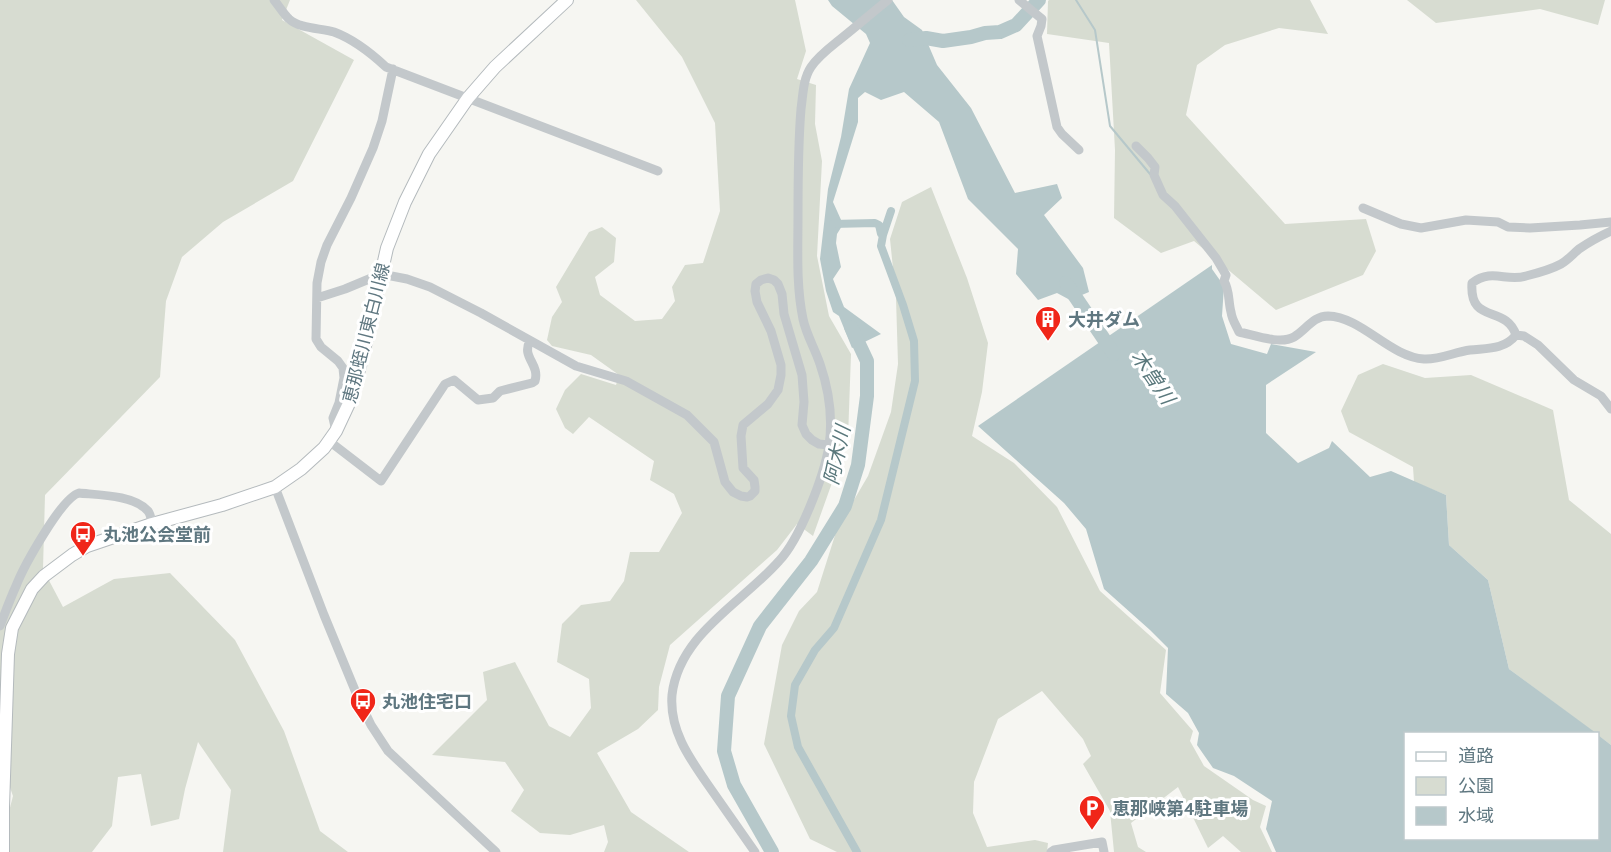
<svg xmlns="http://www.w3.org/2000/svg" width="1611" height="852" viewBox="0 0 1611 852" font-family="'PT Sans','Noto Sans JP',sans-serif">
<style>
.green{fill:#d7dcd1}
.water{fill:#b6c8ca}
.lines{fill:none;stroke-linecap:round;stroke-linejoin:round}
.stream{stroke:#b6c8ca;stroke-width:2}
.canal{stroke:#b6c8ca;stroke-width:8}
.river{stroke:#b6c8ca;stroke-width:14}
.major-casing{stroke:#b4babd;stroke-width:14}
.minor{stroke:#c3c8cb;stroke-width:9}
.major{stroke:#fff;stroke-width:12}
.labels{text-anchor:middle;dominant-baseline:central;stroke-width:6;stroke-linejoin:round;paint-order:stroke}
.poi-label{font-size:18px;font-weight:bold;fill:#5f7780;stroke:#fff;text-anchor:start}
.street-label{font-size:18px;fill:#5f7780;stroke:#fff}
.water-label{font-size:20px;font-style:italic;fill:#5a787c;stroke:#fff}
</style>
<rect width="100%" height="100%" fill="#f6f6f2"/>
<path class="green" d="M0,0H290L282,20L354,60L293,181L223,222L182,257L166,301L160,377L45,495L43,569L63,607L114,579L170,573L235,640L284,731L320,831L348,852H223L231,790L198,742L185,789L179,819L151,826L141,774L118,777L112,826L92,852H0V846L13,796L0,759Z
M636,0H795L806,51L797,79L816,85L815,124L822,161L817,256L829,316L851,354L848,438L813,536L797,524L777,550L670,645L659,687L658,710L638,729L597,753L631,812L689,852H604L608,842L604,825L570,835L540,833L511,811L524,790L505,762L432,755L487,700L483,672L515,662L549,726L570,737L591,708L589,679L557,662L562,624L581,605L610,601L624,581L630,552H659L682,513L674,494L650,480L654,461L589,417L573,434L565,428L556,409L565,390L581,374L616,385L619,375L591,355L552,346L547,340L552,317L562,302L556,287L589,232L602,227L616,238L614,262L595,277L600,295L635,321L662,319L675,301L672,287L685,265L703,263L720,211L715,123L682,57Z
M1049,0H1310L1328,34L1279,28L1225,45L1197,65L1186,115L1285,224L1366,219L1376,251L1363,275L1276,310L1194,241L1161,253L1114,218L1115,150L1109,43L1047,34L1048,1Z
M1407,0H1605L1598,25L1540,9L1436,23Z
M931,187L967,278L988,343L982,392L972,436L1014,463L1057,507L1100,591L1166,650L1160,693L1193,731L1190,741L1204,766L1253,800L1266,806L1260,827L1272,852H1241L1223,836L1208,848L1178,787L1131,823L1138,847L1146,852H1114L1110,811L1083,764L1091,756L1083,739L1042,691L998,719L974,782L973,813L987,847L1035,840L1048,843L1047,852H837L810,839L764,744L782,645L799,611L817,592L837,529L868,476L891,412L898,364L896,298L890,239L902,202Z
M1383,364L1425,378L1471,375L1553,410L1569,500L1611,534V745L1509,669L1488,580L1449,545L1446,495L1414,482L1413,467L1349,432L1341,411L1358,375Z"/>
<path class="water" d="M828,0H892L904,17L922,30L937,65L971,108L1015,193L1057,184L1062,198L1044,215L1083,268L1089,292L1070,300L1057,293L1038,300L1016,274L1018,249L968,199L939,122L904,92L881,100L865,92L858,98V122L833,202L842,222V226L837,234L836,243L841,267L833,279L844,307L881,334L852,348L839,316L833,312L826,291L820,259L828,189L841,137L849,89L870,43L866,34L832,6Z
M1212,265V269L1224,286L1222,316L1231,344L1267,354L1271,344L1316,352L1266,385V433L1298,463L1329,448L1332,441L1370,477L1391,471L1446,495L1449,545L1488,580L1509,669L1596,733L1406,734V838H1598V735L1611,745V852H1276L1266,829L1272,801L1234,776L1213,768L1197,745L1199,733L1188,713L1166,694L1168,648L1150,630L1104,589L1086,529L1064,503L978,426Z"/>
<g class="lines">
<path class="stream" d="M1076,0L1095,30L1110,126L1150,174"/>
<path class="canal" d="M833,224L875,223L879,225L881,234L883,235L881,246L903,305L914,341L915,381L881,520L834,628L815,650L795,685L791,716L798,747L857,852
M883,235L891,211"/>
<path class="river" d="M909,40L926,38L943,41L971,37L985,33L1000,32L1016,25L1039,0
M1066,283L1114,354
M772,852L734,785L724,751L728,696L760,626L811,561L845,506L858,465L867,396V361L851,327"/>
<g class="major-casing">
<path id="major" d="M3,852V807L8,654L12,628L32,589L44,576L72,555L87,546L152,524L222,505L275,487L301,469L324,448L336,431L351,399L363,355L387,248L405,202L429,154L468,98L495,67L567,0"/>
</g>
<path class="minor" d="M274,0C279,6 283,13 289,19C300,29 321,28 334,32C353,39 371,53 386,67L658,171
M1019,0L1042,19L1041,26L1037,36L1057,127L1062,134L1079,150
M1136,146L1148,158L1155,167L1154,175L1163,195L1175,206L1216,258L1226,275L1224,281C1230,291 1228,301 1231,312C1232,320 1236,325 1239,332C1254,335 1280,345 1294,337C1306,330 1313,316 1328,316C1362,317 1390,357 1424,359C1439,360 1455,352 1470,350C1487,348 1504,350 1516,335
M1363,208L1401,224L1421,228L1466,220L1498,222L1508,227L1530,228L1580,225L1611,222
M317,298L345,289L381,274L407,279L430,287L481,313L576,366L626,381L687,415L714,442L725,482L733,492L741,496L747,497L750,496L755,491V487L754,480L743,468L741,436L743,425L768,404L778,390L781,375V365L771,331L757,302L755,291L756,284L761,280L768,278L774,280L778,284L782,294L784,314L802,375L804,402L802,425L806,434L812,440L819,444L829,445
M1516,335C1506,304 1469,325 1472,283C1492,268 1506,282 1526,276C1538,273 1550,270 1561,264C1568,260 1573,254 1579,249C1589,242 1600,236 1611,231
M1516,335L1524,336L1538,345L1574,380L1601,396L1611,409
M336,431L333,418L339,403L344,378L343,368L338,361L321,347L316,339L317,283L321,262L327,245L351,198L373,148L382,121L393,69
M329,441L381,481L445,384L454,380L478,400L493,398L500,391L532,383L535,381C540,364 521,357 530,341
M275,487L324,615L359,700L371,725L388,751L496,852
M0,626C5,613 10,599 16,586C23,568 61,498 79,493C98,495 134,495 148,511C151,515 151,519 152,524
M755,852C741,832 727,812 713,792C693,763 669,733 672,695C679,634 742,603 779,561C800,539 824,476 829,446C833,418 829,390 820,364C815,349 806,334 803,319C796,285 798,250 798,216C798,180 798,145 801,109C803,95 803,79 811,67C819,55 832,46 843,37C858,25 873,12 888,0
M1051,852L1054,850L1102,842L1104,852"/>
<use href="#major" class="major"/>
</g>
<defs>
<g id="building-pin" transform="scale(1.35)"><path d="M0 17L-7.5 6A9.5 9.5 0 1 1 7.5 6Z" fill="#f02619" stroke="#fff"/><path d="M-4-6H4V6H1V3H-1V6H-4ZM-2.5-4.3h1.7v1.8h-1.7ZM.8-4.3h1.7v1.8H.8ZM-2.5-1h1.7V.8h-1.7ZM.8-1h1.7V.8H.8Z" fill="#fff"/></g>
<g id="bus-pin" transform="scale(1.35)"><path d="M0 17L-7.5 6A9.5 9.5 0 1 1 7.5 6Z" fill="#f02619" stroke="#fff"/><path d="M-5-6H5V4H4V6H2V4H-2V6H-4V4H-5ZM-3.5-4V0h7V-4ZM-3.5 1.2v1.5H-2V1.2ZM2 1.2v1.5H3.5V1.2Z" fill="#fff"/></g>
<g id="parking-pin" transform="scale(1.35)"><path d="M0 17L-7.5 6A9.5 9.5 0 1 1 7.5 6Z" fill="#f02619" stroke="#fff"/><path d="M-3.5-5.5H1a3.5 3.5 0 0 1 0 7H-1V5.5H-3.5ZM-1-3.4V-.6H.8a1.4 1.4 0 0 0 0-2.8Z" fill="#fff"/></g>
</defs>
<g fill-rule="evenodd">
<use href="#building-pin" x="1048" y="319"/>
<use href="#bus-pin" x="83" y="534"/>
<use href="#bus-pin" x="363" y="701"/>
<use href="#parking-pin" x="1092" y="808"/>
</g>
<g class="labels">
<g class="poi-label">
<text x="1068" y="319">大井ダム</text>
<text x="103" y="534">丸池公会堂前</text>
<text x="382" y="701">丸池住宅口</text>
<text x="1112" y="808">恵那峡第4駐車場</text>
</g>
<g class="street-label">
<text transform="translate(366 333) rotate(-76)">恵那蛭川東白川線</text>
</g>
<g class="water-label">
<text transform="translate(1153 377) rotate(56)">木曽川</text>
<text transform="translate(837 455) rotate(-78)">阿木川</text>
</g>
</g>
<rect x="1404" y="732" width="195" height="108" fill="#ffffff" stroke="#bfc9cc" stroke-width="1.5"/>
<rect x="1416" y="752" width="30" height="9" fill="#ffffff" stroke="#bfc9cc" stroke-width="1.5"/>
<text x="1458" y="762" font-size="18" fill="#5f7780">道路</text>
<rect x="1416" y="777" width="30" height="18" fill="#d7dcd1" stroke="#bfc9cc" stroke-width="1.5"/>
<text x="1458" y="792" font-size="18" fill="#5f7780">公園</text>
<rect x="1416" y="807" width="30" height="18" fill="#b6c8ca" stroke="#bfc9cc" stroke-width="1.5"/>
<text x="1458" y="822" font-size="18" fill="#5f7780">水域</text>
</svg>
